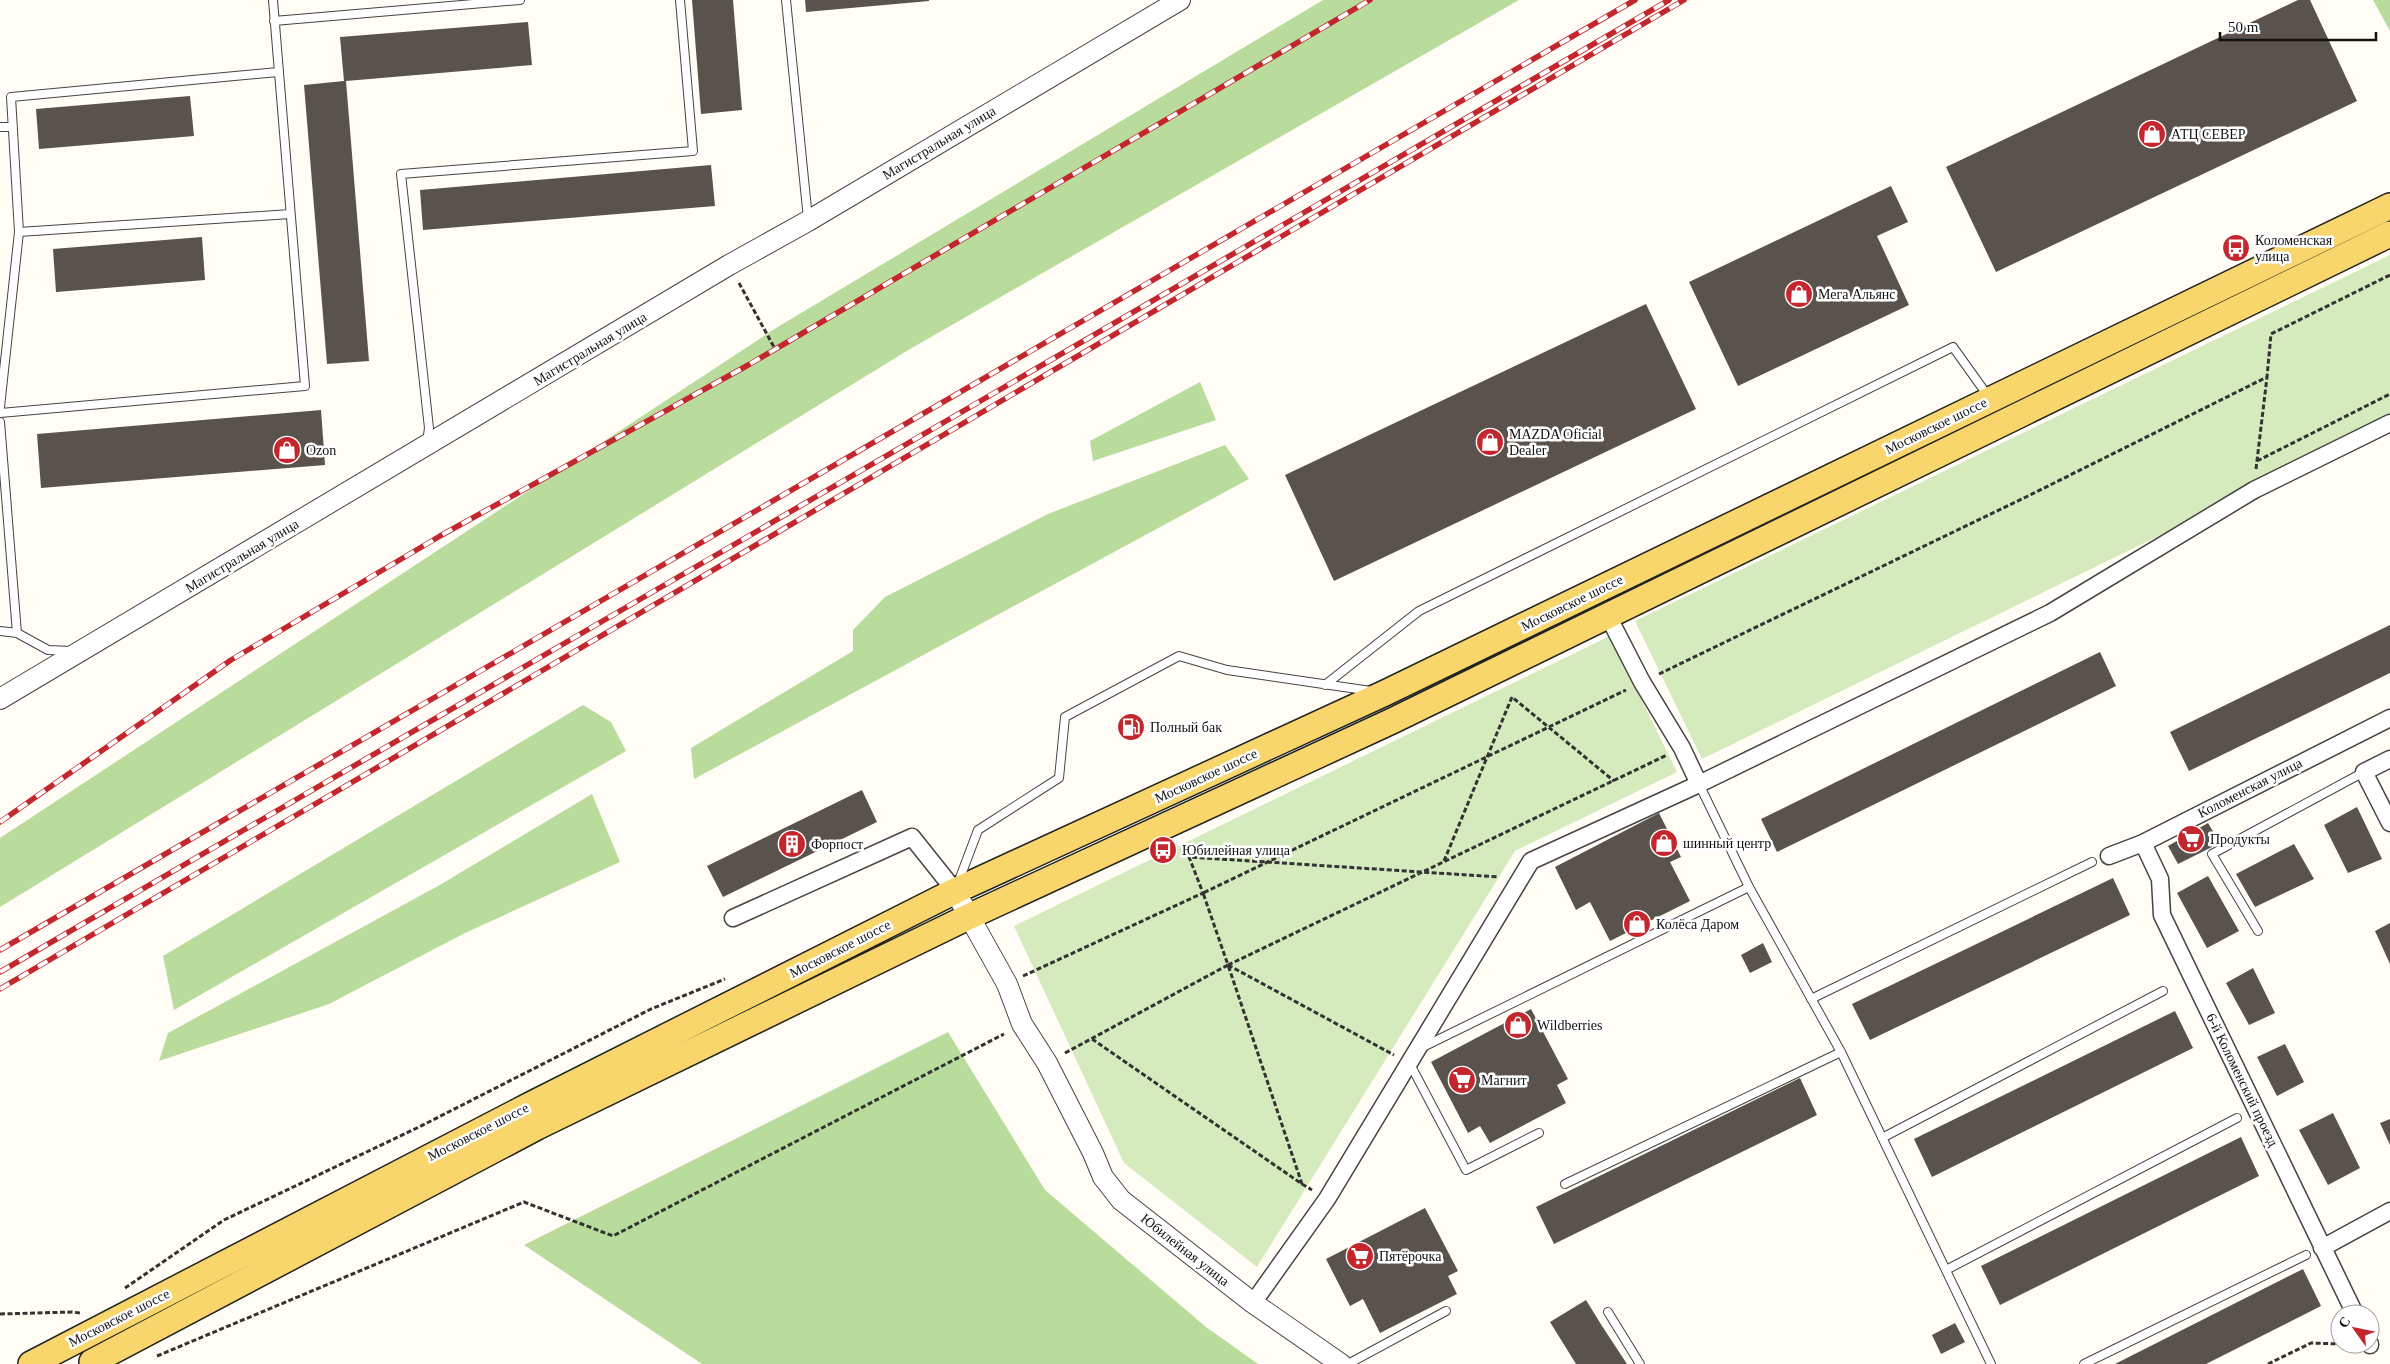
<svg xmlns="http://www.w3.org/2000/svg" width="2390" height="1364" viewBox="0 0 2390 1364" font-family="Georgia,serif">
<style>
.green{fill:#d5ebbd}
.forest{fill:#b9dc9c}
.building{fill:#5a524d}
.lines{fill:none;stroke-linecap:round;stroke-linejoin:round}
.service-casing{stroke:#444;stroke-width:10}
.minor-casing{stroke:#444;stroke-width:19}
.tertiary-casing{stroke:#444;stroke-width:22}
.primary-casing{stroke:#222;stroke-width:28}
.path{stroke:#333;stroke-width:3;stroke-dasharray:5 2.5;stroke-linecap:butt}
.service{stroke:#fff;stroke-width:8}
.minor{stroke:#fff;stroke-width:16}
.tertiary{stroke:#fff;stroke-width:20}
.primary{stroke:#f9d66b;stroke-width:25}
.rail-casing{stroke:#c4262e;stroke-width:5.5}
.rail{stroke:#fff;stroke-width:4;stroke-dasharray:11;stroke-linecap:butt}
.labels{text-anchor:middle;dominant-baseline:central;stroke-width:5;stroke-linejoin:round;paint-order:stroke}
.poi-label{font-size:14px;fill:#111;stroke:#fff;text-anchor:start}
.street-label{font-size:14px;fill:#111;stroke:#fff}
</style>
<rect width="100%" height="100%" fill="#fffdf5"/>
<path class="green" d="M2390,255V423L1702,759L1635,621Z
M1610,636L1677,772L1515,851L1257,1267L1124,1163L1014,926Z"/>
<path class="forest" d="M1323,0H1519L910,349L0,907V838L776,328Z
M2373,0H2390V31Z
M1200,382L1216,420L1093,461L1090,441Z
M1225,445L1249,479L694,779L691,748L853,651V630L885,597L1048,514Z
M583,705L611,722L626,751L174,1010L163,956Z
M592,794L620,862L465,933L329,1004L159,1061L168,1033L438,886Z
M948,1032L1045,1190L1206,1327L1258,1364H702L524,1245Z"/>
<path class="building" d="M692,0H733L742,110L701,114Z
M805,0H929V1L806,12Z
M2298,0H2310L2357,101L1996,272L1946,167Z
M528,22L532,65L346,81L369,361L327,364L304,85L344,81L340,37Z
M190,96L194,136L39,149L36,109Z
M711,165L715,206L423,230L420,190Z
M1891,186L1908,222L1877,236L1909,305L1738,386L1689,282Z
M202,237L205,280L56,292L53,249Z
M1646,304L1696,409L1334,581L1285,475Z
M321,410L325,465L41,488L37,434Z
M2390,625V673L2189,771L2170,732Z
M2100,652L2116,686L1777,852L1761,819Z
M862,790L877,822L723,897L707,866Z
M2357,807L2382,859L2348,873L2324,825Z
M1659,813L1681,857L1670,862L1690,901L1610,941L1590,902L1576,910L1555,867Z
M2208,823L2220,843L2178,864L2168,846Z
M2294,844L2314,879L2255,907L2236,874Z
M2208,876L2239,931L2207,948L2177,893Z
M2113,878L2130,915L1870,1040L1852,1004Z
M2390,923V964L2375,931Z
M1763,943L1772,962L1750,973L1741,955Z
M2253,968L2275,1013L2249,1025L2226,983Z
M1531,1009L1568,1079L1557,1085L1566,1103L1490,1143L1480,1126L1468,1133L1431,1062Z
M2175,1011L2193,1048L1932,1177L1914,1139Z
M2285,1044L2304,1082L2277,1096L2257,1057Z
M1800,1078L1817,1115L1554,1244L1536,1207Z
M2333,1113L2360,1168L2328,1185L2299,1130Z
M2390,1119V1145L2380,1123Z
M2241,1137L2259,1176L2000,1305L1981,1266Z
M1425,1208L1458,1271L1448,1276L1457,1294L1380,1333L1363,1299L1350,1306L1326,1259Z
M2303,1269L2321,1306L2206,1364H2115Z
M1586,1300L1602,1326L1627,1364H1576L1550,1322Z
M1955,1323L1965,1342L1941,1354L1932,1335Z"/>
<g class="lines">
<g class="service-casing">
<path id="service" d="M786,0L808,219
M274,21L520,0
M0,127H13
M19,232L290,214
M0,407L19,232L11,97L278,72
M0,413L305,386L273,0
M0,422L17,633L48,650L72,651
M427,442L429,428L401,174L693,151L680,0
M0,631L17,633
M1325,685L1419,611L1953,347L1988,396
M1699,784L1749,887L1841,1052L1991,1364
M958,883L978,830L1059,778L1065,717L1179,656L1227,670L1371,691
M2258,931L2212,854L2364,772
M1811,999L2092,862
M1421,1048L1749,887
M1410,1064L1466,1170L1539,1133
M1882,1138L2163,991
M1565,1184L1841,1052
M1946,1270L2237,1118
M1608,1312L1640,1364
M1348,1364L1446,1311
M2084,1364L2306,1255"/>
</g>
<g class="minor-casing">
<path id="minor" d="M1607,614L1642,682L1682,748L1699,784
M2390,759L2364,772L2390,823
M2143,843L2160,879L2162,915L2355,1314
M2109,856L2143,843L2390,718
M733,918L912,837L955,891
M2322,1248L2390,1211
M1253,1303L1327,1199L1531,861L1699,784L2050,613L2254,490L2390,423
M2370,1344V1345"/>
</g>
<g class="tertiary-casing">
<path id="tertiary" d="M0,699L729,265L808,221L1180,0
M955,891L1007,984L1022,1024L1047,1063L1093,1153L1103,1177L1121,1200L1253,1303L1341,1364"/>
</g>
<g class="primary-casing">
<path id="primary" d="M92,1362L537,1127L968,917L1392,721L2390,234
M31,1364L532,1104L955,891L1385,693L2390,206"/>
</g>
<path class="path" d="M739,283L775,349
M2257,461L2390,394
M2256,469L2267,377
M1659,674L2026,497L2267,377L2271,334L2390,275
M1444,861L1512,697L1614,781
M1228,965L1667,755
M1228,965L1394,1055
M1023,976L1203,893L1189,857L1499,877
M1092,1039L1302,1184L1228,965
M1065,1053L1228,965L1203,893L1626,690
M1302,1184L1312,1190
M125,1288L224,1220L419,1127L651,1009L725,979
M0,1314L72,1312L80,1313
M157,1356L524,1202L613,1236L1004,1034
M2268,1364L2311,1343L2340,1344"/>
<use href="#service" class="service"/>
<use href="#minor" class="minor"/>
<use href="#tertiary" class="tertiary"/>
<use href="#primary" class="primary"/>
<g class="rail-casing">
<path id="rail" d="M0,822L231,660L440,536L750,364L1370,0
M0,950L1635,0
M0,972L1669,0
M0,989L1684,0"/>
</g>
<use href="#rail" class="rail"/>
</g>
<defs>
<g id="shop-disc" transform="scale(1.4375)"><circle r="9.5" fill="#c4262e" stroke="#fff"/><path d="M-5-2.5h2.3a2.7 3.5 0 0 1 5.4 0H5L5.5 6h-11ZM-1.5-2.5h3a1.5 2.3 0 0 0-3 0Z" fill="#fff"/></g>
<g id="bus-disc" transform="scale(1.4375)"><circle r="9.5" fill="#c4262e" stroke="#fff"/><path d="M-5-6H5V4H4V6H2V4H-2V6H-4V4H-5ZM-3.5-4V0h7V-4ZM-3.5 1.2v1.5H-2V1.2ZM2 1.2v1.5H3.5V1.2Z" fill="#fff"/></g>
<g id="fuel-disc" transform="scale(1.4375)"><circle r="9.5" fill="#c4262e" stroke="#fff"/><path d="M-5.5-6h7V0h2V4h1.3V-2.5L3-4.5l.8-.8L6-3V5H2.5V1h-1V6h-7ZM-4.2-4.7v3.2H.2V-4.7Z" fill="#fff"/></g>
<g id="supermarket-disc" transform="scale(1.4375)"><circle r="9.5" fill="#c4262e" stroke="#fff"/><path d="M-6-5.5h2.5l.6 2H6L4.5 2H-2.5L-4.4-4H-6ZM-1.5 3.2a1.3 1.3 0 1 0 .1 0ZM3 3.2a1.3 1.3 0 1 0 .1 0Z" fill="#fff"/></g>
<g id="building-disc" transform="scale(1.4375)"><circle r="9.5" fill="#c4262e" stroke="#fff"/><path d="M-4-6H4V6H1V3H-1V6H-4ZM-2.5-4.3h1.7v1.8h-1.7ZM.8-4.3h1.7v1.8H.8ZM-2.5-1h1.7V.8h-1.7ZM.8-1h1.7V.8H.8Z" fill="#fff"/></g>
</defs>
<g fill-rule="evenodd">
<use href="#shop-disc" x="2152" y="134"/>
<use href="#bus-disc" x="2236" y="248"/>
<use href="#shop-disc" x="1799" y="294"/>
<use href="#shop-disc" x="1490" y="442"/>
<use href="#shop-disc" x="287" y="450"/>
<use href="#fuel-disc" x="1131" y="727"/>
<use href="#supermarket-disc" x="2191" y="839"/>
<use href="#shop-disc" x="1664" y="843"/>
<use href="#building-disc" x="792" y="844"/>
<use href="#bus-disc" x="1163" y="850"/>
<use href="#shop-disc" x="1637" y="924"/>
<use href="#shop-disc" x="1518" y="1025"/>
<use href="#supermarket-disc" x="1462" y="1080"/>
<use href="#supermarket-disc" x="1360" y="1256"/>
</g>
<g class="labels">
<g class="poi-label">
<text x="2171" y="134">АТЦ СЕВЕР</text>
<text x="2255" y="240">Коломенская<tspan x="2255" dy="16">улица</tspan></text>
<text x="1818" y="294">Мега Альянс</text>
<text x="1509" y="434">MAZDA Oficial<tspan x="1509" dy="16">Dealer</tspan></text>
<text x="306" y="450">Ozon</text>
<text x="1150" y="727">Полный бак</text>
<text x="2210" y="839">Продукты</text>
<text x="1683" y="843">шинный центр</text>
<text x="811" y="844">Форпост</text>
<text x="1182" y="850">Юбилейная улица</text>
<text x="1656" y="924">Колёса Даром</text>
<text x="1537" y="1025">Wildberries</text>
<text x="1481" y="1080">Магнит</text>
<text x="1379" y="1256">Пятёрочка</text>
</g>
<g class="street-label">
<text transform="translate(939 143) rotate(-31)">Магистральная улица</text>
<text transform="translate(590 349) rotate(-31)">Магистральная улица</text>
<text transform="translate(1936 426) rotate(-26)">Московское шоссе</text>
<text transform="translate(242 556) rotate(-31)">Магистральная улица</text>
<text transform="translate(1572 603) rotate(-26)">Московское шоссе</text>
<text transform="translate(1206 776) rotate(-25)">Московское шоссе</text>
<text transform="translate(2250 788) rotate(-27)">Коломенская улица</text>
<text transform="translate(840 949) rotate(-27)">Московское шоссе</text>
<text transform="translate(2242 1080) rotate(64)">6-й Коломенский проезд</text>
<text transform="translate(478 1132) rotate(-27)">Московское шоссе</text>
<text transform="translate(1185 1250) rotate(38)">Юбилейная улица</text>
<text transform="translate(119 1318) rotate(-27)">Московское шоссе</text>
</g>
</g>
<g transform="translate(2355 1329) rotate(303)"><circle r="24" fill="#ffffff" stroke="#a0a0a0"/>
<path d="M0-4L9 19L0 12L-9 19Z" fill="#c4262e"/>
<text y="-8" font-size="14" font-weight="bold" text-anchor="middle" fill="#111111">С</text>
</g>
<path d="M2220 32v8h156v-8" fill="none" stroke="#111111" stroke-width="2.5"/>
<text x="2228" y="32" font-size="15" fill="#111111" stroke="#ffffff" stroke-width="4" paint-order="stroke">50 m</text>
</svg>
